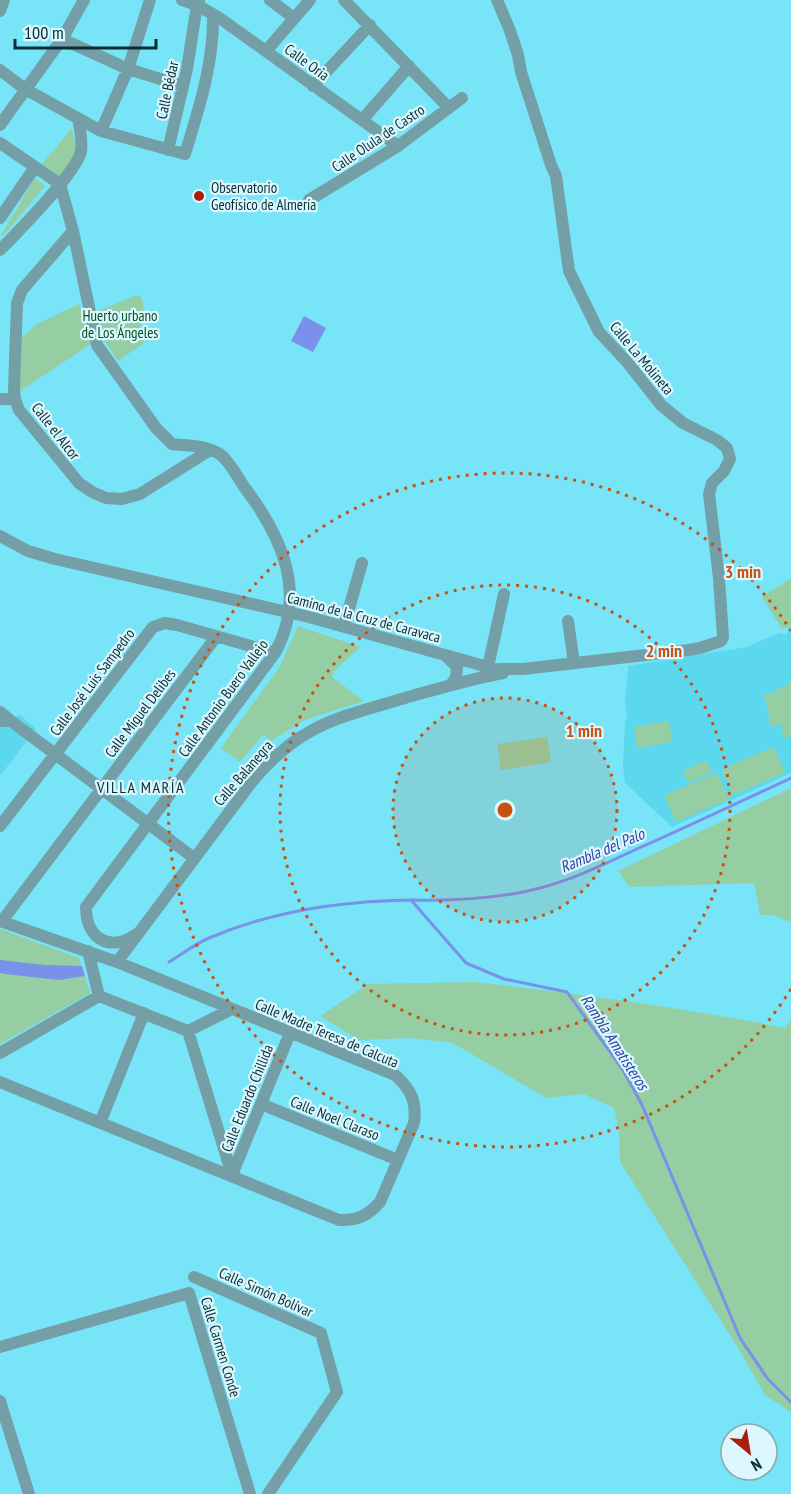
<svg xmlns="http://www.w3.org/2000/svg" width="791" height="1494" viewBox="0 0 791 1494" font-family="'PT Sans Narrow',sans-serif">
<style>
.built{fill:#5cd8ee}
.green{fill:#96cea3}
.water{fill:#7991e9}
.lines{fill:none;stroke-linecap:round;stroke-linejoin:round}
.stream{stroke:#7991e9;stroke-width:3}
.minor{stroke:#759fa7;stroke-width:12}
.ring{fill:none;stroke:#c75212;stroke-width:3;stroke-dasharray:3 6}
.poi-dot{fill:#ad1d0b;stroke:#dcf8fe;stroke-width:2}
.labels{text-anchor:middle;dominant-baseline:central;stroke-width:4.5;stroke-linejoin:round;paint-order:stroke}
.street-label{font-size:15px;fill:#092d34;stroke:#dcf8fe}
.poi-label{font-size:15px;fill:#092d34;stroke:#dcf8fe;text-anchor:start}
.park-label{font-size:15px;fill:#054f24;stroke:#dcf8fe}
.neighbourhood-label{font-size:16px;letter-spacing:1.5px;fill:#092d34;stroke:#dcf8fe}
.water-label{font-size:16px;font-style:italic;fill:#3040a5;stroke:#dcf8fe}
.centre{fill:#c75212;stroke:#dcf8fe;stroke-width:3}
.ring-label{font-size:18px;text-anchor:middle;font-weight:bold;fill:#c75212;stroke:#dcf8fe;stroke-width:4.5;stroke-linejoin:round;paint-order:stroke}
</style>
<rect width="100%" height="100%" fill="#78e4f8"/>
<path class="built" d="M791,627V773L672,827L625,783L623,767L625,720L627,719L625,702L628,666L747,647L779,633L786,635L788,631L787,629Z
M20,715L36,729L0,776V722Z"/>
<path class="green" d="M72,128L76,150L64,179L42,164Z
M35,178L45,186L4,235L0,237Z
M137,295L141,297C149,314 133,321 144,343L118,361L106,343L98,311Z
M79,304L91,344L20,391L21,339L35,325Z
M791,578V627L782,629L762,597Z
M298,626L361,647L335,670L332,677L364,701L305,720L271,741L264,734L240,762L221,748L280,666Z
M788,681H791V735L783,739L782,723L771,727L764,694L777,692V688L788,686Z
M669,721L672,742L637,748L634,727Z
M547,737L551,762L501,770L497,744Z
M774,747L785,773L733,795L722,769Z
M706,760L712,772L688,783L683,771Z
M717,773L729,799L676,822L664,795Z
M791,788V922L772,915H760L754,883L629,887L618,871Z
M0,929L79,958L90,993L0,1044Z
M474,982C578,994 682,1007 785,1028L791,1019V1412L765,1395L737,1346L620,1162L619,1131L614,1108L584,1094L546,1098L453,1043L413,1038L359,1040L320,1016L368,984Z"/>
<path class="water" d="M304,316L326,328L313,352L291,341Z
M0,960L45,965L82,966L85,976L59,980L5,974L0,973Z"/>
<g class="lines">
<path class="stream" d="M412,900C457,901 501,899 544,887C576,878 607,863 637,849C689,826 740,802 791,778
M169,962C182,954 195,944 209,938C272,911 343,901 411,900L466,963L504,979L567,992L623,1070L642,1105L740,1338L767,1378L791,1402"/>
<path class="minor" d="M182,0L197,5L221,19L398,146
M270,0L294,18
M344,0L449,108
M0,11L4,0
M62,39L128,69L183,86
M266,51L310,0
M0,70L25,89L101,131L185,154C199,108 214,63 213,14
M313,86L370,25
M363,119L409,66
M0,125L62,39L84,0
M101,131L128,69L150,0
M0,143L60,184
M168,150L187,69L197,5L199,0
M60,184L73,231L97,345L156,428L172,444C187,446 208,445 221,455C230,462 238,478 245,488C283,538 307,594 275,653L86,907C86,939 110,953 137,934
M309,200L398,146L462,98
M0,218L35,167
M73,231L22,290L17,303L14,389L15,399L19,410L79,483L92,492L106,498L122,499L140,494L210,450
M0,250C16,234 78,171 81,151C82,142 80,128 78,119
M0,399H15
M0,536L28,551L55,559L309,617L495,669H523L689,650L700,648L721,641L723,637L719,578L709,494L712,483L724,471L730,459L727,448L717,440L683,423L661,405L627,362L599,332L569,271L556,176L551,165L521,72L518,55L509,28L497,0
M568,621L574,663
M344,626L362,563
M446,656L457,667L456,677L451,685
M488,667L504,594
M0,712L11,721H0
M11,721L194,858
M0,826L153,627L165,623L177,625L275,653
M0,921L117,962L395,1075C411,1089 417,1102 414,1123L380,1202C369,1215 357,1221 339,1220L0,1082
M2,921L216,637
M88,951L99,996L188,1031L232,1009
M117,962L251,783C298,725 337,718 405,698C437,689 470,679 503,673
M188,1031L232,1175
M0,1053L99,996
M261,1104L398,1160
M100,1123L144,1013
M232,1175L290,1033
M194,1277L321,1333L337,1392L268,1494
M0,1347L189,1293L250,1494
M0,1401L29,1494"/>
</g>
<circle cx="505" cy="810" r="112" fill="#c75212" fill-opacity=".12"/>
<g class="ring">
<circle cx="505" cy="810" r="112"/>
<circle cx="505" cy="810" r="225"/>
<path d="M791 989A337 337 0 1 1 791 631"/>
</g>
<circle class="poi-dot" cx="199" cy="196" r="6"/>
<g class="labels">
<g class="street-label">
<text transform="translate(307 62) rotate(36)">Calle Oria</text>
<text transform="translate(167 90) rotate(-78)">Calle Bédar</text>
<text transform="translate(378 138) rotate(-34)">Calle Olula de Castro</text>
<text transform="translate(642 358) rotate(50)">Calle La Molineta</text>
<text transform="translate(56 431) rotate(52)">Calle el Alcor</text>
<text transform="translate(364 617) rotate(15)">Camino de la Cruz de Caravaca</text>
<text transform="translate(92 682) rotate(-53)">Calle José Luis Sampedro</text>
<text transform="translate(223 698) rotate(-54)">Calle Antonio Buero Vallejo</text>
<text transform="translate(140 713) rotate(-53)">Calle Miguel Delibes</text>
<text transform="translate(243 773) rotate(-49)">Calle Balanegra</text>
<text transform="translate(327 1033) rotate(23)">Calle Madre Teresa de Calcuta</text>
<text transform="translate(247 1098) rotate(-68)">Calle Eduardo Chillida</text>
<text transform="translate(335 1118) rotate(22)">Calle Noel Claraso</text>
<text transform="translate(266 1292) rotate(24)">Calle Simón Bolívar</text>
<text transform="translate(221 1347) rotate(73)">Calle Carmen Conde</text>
</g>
<g class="poi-label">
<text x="211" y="187">Observatorio<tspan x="211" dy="17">Geofísico de Almería</tspan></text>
</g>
<g class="park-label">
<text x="120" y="315">Huerto urbano<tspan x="120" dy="17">de Los Ángeles</tspan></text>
</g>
<g class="neighbourhood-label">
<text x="141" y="787">VILLA MARÍA</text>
</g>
<g class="water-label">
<text transform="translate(602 850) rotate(-23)">Rambla del Palo</text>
<text transform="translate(615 1042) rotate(57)">Rambla Amatisteros</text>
</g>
</g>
<circle cx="505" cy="810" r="9" class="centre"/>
<g class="ring-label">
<text x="743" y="578">3 min</text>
<text x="664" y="657">2 min</text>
<text x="584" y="737">1 min</text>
</g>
<g transform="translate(749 1452) rotate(150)"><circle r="28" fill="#dcf8fe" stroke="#88a7ad" stroke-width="1.5"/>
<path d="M0-4.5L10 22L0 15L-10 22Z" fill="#ad1d0b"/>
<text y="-9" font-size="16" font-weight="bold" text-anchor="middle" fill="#092d34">N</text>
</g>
<path d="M15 39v9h141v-9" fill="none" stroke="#092d34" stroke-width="3"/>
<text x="24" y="39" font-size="18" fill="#092d34" stroke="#dcf8fe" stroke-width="4.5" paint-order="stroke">100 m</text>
</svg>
